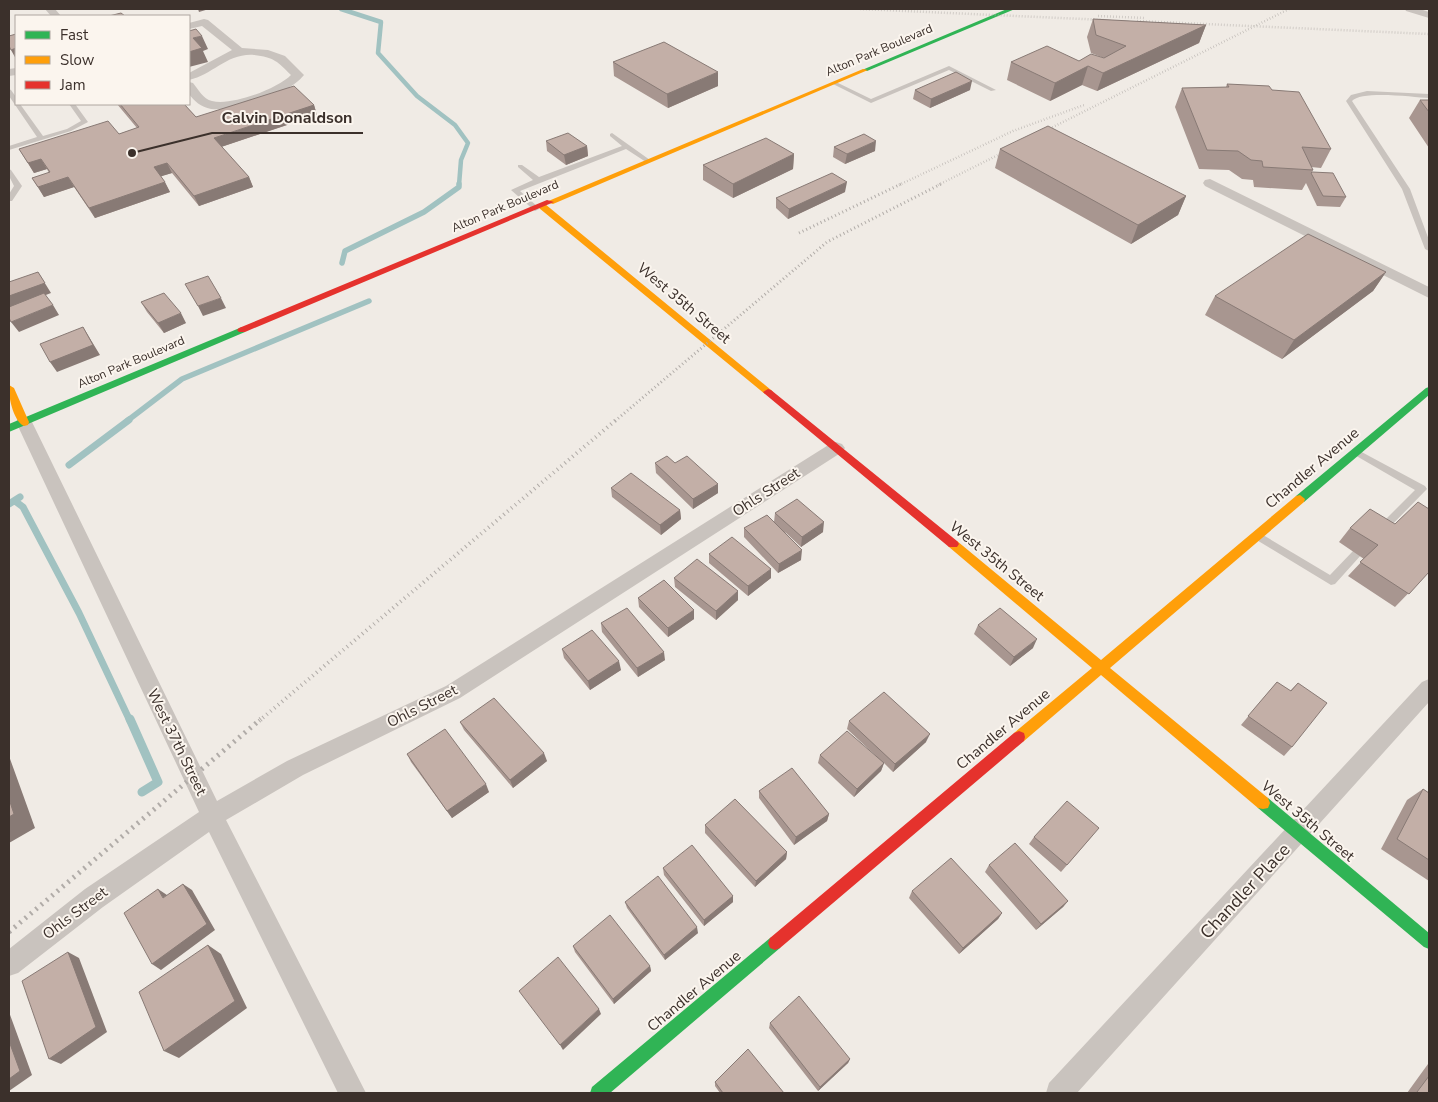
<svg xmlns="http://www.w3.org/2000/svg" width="1438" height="1102" viewBox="0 0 1438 1102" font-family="'Nunito Sans',sans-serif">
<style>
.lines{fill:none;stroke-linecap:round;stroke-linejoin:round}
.stream-far3{stroke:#a1c2c1;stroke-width:4.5}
.stream-far2{stroke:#a1c2c1;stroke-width:5.5}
.stream-far1{stroke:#a1c2c1;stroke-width:7}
.stream{stroke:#a1c2c1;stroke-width:9}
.lane{fill:#c9c3be;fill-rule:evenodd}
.street{fill:#c9c3be;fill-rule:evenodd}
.fast{fill:#30b455;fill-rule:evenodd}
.slow{fill:#ff9f0a;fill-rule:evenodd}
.jam{fill:#e5322d;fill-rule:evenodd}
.rail-far3{stroke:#b1aca8;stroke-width:2.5;stroke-dasharray:0.5 2.5;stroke-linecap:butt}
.rail-far2{stroke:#b1aca8;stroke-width:3;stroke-dasharray:1 3;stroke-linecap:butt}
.rail-far1{stroke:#b1aca8;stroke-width:4;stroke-dasharray:1 4;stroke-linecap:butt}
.rail{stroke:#b1aca8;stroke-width:5;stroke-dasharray:2 5;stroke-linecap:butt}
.wall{fill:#a89690}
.shaded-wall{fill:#887a75}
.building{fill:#c3afa7;stroke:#887a75}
.labels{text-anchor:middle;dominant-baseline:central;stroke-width:4;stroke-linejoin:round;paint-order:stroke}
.far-street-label{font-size:12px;fill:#3b302b;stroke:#fbf5ee}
.street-label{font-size:15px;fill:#3b302b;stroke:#fbf5ee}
.near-street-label{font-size:18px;fill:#3b302b;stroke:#fbf5ee}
.leader{fill:none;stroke:#3b302b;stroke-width:2}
.callout-dot{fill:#3b302b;stroke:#fbf5ee;stroke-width:2}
.callout-label{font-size:16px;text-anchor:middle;font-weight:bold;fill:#3b302b;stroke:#fbf5ee;stroke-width:4;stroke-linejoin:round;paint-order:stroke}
</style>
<rect width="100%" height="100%" fill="#f0ebe5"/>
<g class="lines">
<path class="stream-far3" d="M341,9L381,22L378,53L417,96L455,125L468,143L461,160L459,185"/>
<path class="stream-far2" d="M342,263L345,251L424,212L459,187V184
M127,421L182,379L369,301"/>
<path class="stream-far1" d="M69,465L129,420
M15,501L23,507L79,613L130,721
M9,504L20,497"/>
<path class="stream" d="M130,719L158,782L142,792"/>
<path class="lane" d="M949,66L996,90L991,91L949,70L871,103L831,83L836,82L871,99Z
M9,89L11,90L16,97V104H20L43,136L67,129L81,121L69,104H75L88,122L71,131L9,150V146L37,137L9,96Z
M1367,91L1429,94V98C1414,97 1361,90 1352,101L1410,189L1429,240V251L1425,249L1402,189L1346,101L1351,95Z
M612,133L650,160V162H646L626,149L520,191L538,207L539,209L535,211L511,190L533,180L518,167V165H522L539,177L622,146L610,136V134Z
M9,169L11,170L22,186L12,201H9V194L14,186L9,176Z
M1356,449L1425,486L1427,489L1384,533L1381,534L1376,530L1378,527L1415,490L1353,454L1351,452Z
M1258,532L1330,575L1353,551H1361L1362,554L1335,584L1331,585L1255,539L1253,536L1255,533Z"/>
<path class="street" d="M45,9H55L61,16H51Z
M1405,9H1420L1429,12V18L1406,11Z
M204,19L208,20L242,48L268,50L285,56L304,75C288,95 236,112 211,109C201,107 194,101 189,94V82L193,83C198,89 203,99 212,101C232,106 277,89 291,75C278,62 274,57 254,55C227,53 213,75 189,80V73L232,50L202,26L189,29V23Z
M16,68V75L9,76V69Z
M1210,179L1429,287V298L1205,186L1203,183L1205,180Z
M24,416L30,418L32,422L217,801L287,761L446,686L830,444L836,442L842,444L845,448L842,452L460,698L303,775L226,820L366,1093H338L209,832L103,907L18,973L9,976V949L85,889L199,812L16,422L18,418Z
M1429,679V702L1077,1093H1046L1049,1083L1422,682Z"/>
<path class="fast" d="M1007,9H1015L867,71L862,70Z
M242,327L245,328V332L9,432V424Z
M1429,387V395L1304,502H1296L1295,499L1296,496L1426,388Z
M1263,797L1268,798L1429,933V949L1424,947L1258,808L1256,803L1258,798Z
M775,936L780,938L782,943L780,948L610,1093H590L592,1087L770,938Z"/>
<path class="slow" d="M863,69L868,70L553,204L546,202Z
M539,204H545L771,390L773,392L771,394H765L539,208Z
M9,385L14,388L29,422L28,425L24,426C13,421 8,395 9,385Z
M1300,495L1305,499L1304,502L1110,668L1268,798L1270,803L1268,808L1263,809L1258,808L1101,675L1024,741L1019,743L1014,741L1013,737L1014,733L1092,668L949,547L947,544L949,541H957L1101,660L1296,496Z"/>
<path class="jam" d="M547,200L554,202L245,332H239L237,330L239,328Z
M768,389L771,390L957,541L959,544L957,547H949L765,394L763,392Z
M1019,731L1024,733L1025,737L1024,741L780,948L775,950L770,948L768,943L770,938L1014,733Z"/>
<path class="rail-far3" d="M860,9L1105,20
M1098,16L1145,18
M1137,21L1429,34
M1039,134L1289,9
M899,185L1013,131L1084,105
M938,185L1010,149"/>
<path class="rail-far2" d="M799,233L901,184
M615,421L827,242L941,184"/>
<path class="rail-far1" d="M259,721L616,420"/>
<path class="rail" d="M9,932L261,719"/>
</g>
<path class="wall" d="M1093,19L1206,25L1199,43L1097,91L1082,85L1050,101L1007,80L1011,62L1079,61L1104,58L1091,53L1087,37Z
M613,62L718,86L668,108L614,76Z
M1227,84L1272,90L1331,149L1321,168L1311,167L1313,170L1312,172L1346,197L1340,207L1317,206L1306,183L1302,190L1254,187L1253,180L1242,179L1229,170L1199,169L1175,107L1182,88L1226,87Z
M915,90H970L930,108L913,99Z
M1420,100H1429V148L1409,118Z
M117,104H184L196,117L314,105L317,115L221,147L249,177L253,187L199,206L172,173L161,176L170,192L95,218L74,187L44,197L32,178L49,173L47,169L34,173L19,149L119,134L137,128Z
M546,141L587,146L588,156L566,165L547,151Z
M834,147L875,151L845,164L833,157Z
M1000,149L1186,196L1178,215L1131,244L995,168Z
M794,154L793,169L733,198L703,180V165Z
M845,192L788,219L776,208V198Z
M1386,272L1373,291L1282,359L1205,315L1215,296Z
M141,302L186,323L164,333L147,312Z
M655,463H675L718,484V493L693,509L656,473Z
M611,488L680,510L681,519L661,535L612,497Z
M775,513L823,532L801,547L785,532L801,560L778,573L744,537V528L774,522Z
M1350,528L1429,572L1395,607L1348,576L1364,559L1339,542Z
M709,554L771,569V578L748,596L709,563Z
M674,578L738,591V600L716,620L675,587Z
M638,598L694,610V619L668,637L639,607Z
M601,623L665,660L638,677L602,632Z
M978,625L1033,648L1010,666L974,634Z
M562,649L621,670L590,690L564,658Z
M1277,682L1290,691L1298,683L1292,747L1284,756L1241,725Z
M849,721L926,742L893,772L884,763L881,771L854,797L818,763L820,755L876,756L847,729Z
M460,722L547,761L513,788L464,730Z
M407,754L489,792L452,818L411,762Z
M1423,789L1429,793V881L1381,849L1407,800Z
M759,791L829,814L827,821L794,845L759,798Z
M705,825L787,852L786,859L755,887L705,833Z
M1093,835L1061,872L1029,844L1034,837Z
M989,865L1068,901L1063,907L1036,930L985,872Z
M663,868L733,896V902L704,926L664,875Z
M912,891L1002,913L998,919L959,954L909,898Z
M625,902L698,933L665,960L627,908Z
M573,946L650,966L651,971L614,1004L575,952Z
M770,1023L850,1059L848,1063L818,1091L769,1028Z
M1428,1064H1429V1093H1407Z
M715,1082L784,1093H720L715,1086Z"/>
<path class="shaded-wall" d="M198,9H209L199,12Z
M1206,25L1199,43L1097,91L1103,73Z
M202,36L208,49L203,51L208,62L189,67V52L193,38Z
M16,48V59L11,50Z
M1088,66L1082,85L1050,101L1055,83Z
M718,72V86L668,108L667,94Z
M972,81L970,90L930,108L931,99Z
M314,105L317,115L218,148L214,138Z
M876,141L875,151L845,164L847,154Z
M587,146L588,156L566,165L564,155Z
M794,154L793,169L733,198V184Z
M41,159L47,169L34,173L28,163Z
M167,163L172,173L159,177L154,167Z
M68,177L74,187L44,197L38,187Z
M249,177L253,187L199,206L194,196Z
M165,182L170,192L95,218L89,208Z
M847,182L845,192L788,219L789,209Z
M1186,196L1178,215L1131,244L1138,225Z
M38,272L51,293L9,309V296Z
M1386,272L1373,291L1282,359L1294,340Z
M221,298L226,308L203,316L198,306Z
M53,305L59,315L19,332L11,322Z
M181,313L186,323L164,333L158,323Z
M83,327L100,355L57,372L50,362Z
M718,484V493L693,509V499Z
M680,510L681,519L661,535L660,525Z
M824,522L823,532L801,547L802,537Z
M802,550L801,560L778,573L779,564Z
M771,569V578L748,596V586Z
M738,591V600L716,620V611Z
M694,610V619L668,637V628Z
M1037,639L1033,648L1010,666L1014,657Z
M664,652L665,660L638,677L637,668Z
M619,661L621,670L590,690L588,681Z
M930,734L926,742L893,772L895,764Z
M544,753L547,761L513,788L510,780Z
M9,756L35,828L9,843Z
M884,763L881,771L854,797L857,789Z
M486,784L489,792L452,818L447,811Z
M829,814L827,821L794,845L796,837Z
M787,852L786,859L755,887L756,881Z
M183,884L192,890L215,930L161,970L152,964Z
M158,889L167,895L163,898Z
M733,896V902L704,926V920Z
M1068,901L1063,907L1036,930L1041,924Z
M1002,913L998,919L959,954L963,948Z
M697,927L698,933L665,960L664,955Z
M208,945L221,954L247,1008L179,1058L164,1051Z
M68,952L79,958L107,1032L61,1064L49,1059Z
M650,966L651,971L614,1004L613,999Z
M599,1009L601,1014L563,1050L560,1045Z
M9,1012L32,1075L9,1091Z
M850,1059L848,1063L818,1091L820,1087Z"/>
<path class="building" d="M121,13L125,16H109Z
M1093,19L1206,25L1103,73L1088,66L1055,83L1011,62L1047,46L1079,61L1091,54L1104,58L1126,46L1096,35Z
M196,29L202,36L193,38L202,48L189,52V31Z
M16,34V48L11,50L9,46V36Z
M664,42L718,72L667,94L613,62Z
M956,72L972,81L931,99L915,90Z
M1227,84L1269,86L1272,90L1299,92L1331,149L1302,147L1313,170L1263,167L1262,161L1251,160L1238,151L1207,150L1182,88L1229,87Z
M294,86L314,105L214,138L249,177L194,196L167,163L154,167L165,182L89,208L68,177L38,187L32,178L50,172L41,159L28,163L19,149L108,121L119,134L139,127L120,104H184L196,117Z
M1420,100H1429V112Z
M1048,126L1186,196L1138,225L1000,149Z
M568,133L587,146L564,155L546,141Z
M864,134L876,141L847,154L834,147Z
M766,138L794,154L733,184L703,165Z
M1312,172L1333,173L1346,197L1323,196L1311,173Z
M832,173L847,182L789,209L776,198Z
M1308,234L1386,272L1294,340L1215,296Z
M38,272L45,283L9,296V282Z
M208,276L221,298L198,306L185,284Z
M44,293L53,305L11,322L9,318V307Z
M164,293L181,313L158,323L141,302Z
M83,327L93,345L50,362L40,344Z
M667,456L675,463L687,456L718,484L693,499L655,463Z
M631,473L680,510L660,525L611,488Z
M797,499L824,522L802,537L775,513Z
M1418,502L1429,509V572L1409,594L1360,562L1378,545L1350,528L1370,509L1395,524Z
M767,515L802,550L779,564L744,528Z
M732,537L771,569L748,586L709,554Z
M697,559L738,591L716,611L674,578Z
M664,580L694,610L668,628L638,598Z
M627,608L664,652L637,668L601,623Z
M1000,608L1037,639L1014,657L978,625Z
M592,630L619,661L588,681L562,649Z
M1277,682L1291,691L1298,683L1327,703L1292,747L1248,716Z
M884,692L930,734L895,764L849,721Z
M494,698L544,753L510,780L460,722Z
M445,729L486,784L447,811L407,754Z
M847,731L884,763L857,789L820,755Z
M792,768L829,814L796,837L759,791Z
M1423,789L1429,793V860L1397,839Z
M9,799L14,814L9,817Z
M735,799L787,852L756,881L705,825Z
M1067,801L1099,828L1067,865L1034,837Z
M1015,843L1068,901L1041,924L989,865Z
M692,845L733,896L704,920L663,868Z
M951,858L1002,913L963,948L912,891Z
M658,876L697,927L664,955L625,902Z
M183,884L207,924L152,964L124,913L158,889L163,898Z
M610,915L650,966L613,999L573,946Z
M208,945L235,1001L164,1051L139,992Z
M68,952L96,1027L49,1059L22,981Z
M558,957L599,1009L560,1045L519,991Z
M799,996L850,1059L820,1087L770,1023Z
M9,1041L20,1071L9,1079Z
M748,1049L784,1093H723L715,1082Z
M1429,1076V1093H1419L1417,1092Z"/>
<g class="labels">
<g class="far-street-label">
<text transform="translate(879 50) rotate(-23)">Alton Park Boulevard</text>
<text transform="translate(505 206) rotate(-23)">Alton Park Boulevard</text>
<text transform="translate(131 362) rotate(-23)">Alton Park Boulevard</text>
</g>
<g class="street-label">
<text transform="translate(684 303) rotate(40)">West 35th Street</text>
<text transform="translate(1312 468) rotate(-40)">Chandler Avenue</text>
<text transform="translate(766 492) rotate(-33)">Ohls Street</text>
<text transform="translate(997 561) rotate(39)">West 35th Street</text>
<text transform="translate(422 706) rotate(-27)">Ohls Street</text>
<text transform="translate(1003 729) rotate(-40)">Chandler Avenue</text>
<text transform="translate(177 742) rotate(64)">West 37th Street</text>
<text transform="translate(1308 821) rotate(40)">West 35th Street</text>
<text transform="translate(75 913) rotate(-37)">Ohls Street</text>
<text transform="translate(694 991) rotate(-40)">Chandler Avenue</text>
</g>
<g class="near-street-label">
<text transform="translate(1245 891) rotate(-47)">Chandler Place</text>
</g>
</g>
<path class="leader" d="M132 153L212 133H363"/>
<circle class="callout-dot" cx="132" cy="153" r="5"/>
<g class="callout-label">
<text x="287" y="123">Calvin Donaldson</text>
</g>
<rect width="1438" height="1102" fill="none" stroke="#3b302b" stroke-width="20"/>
<rect x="15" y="15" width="175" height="90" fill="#fbf5ee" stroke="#aea6a0"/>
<rect x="25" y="31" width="25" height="8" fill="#30b455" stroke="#aea6a0"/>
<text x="60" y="40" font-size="15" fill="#3b302b">Fast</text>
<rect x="25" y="56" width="25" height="8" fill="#ff9f0a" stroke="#aea6a0"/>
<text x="60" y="65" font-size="15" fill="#3b302b">Slow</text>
<rect x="25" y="81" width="25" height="8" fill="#e5322d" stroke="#aea6a0"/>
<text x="60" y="90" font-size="15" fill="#3b302b">Jam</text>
</svg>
